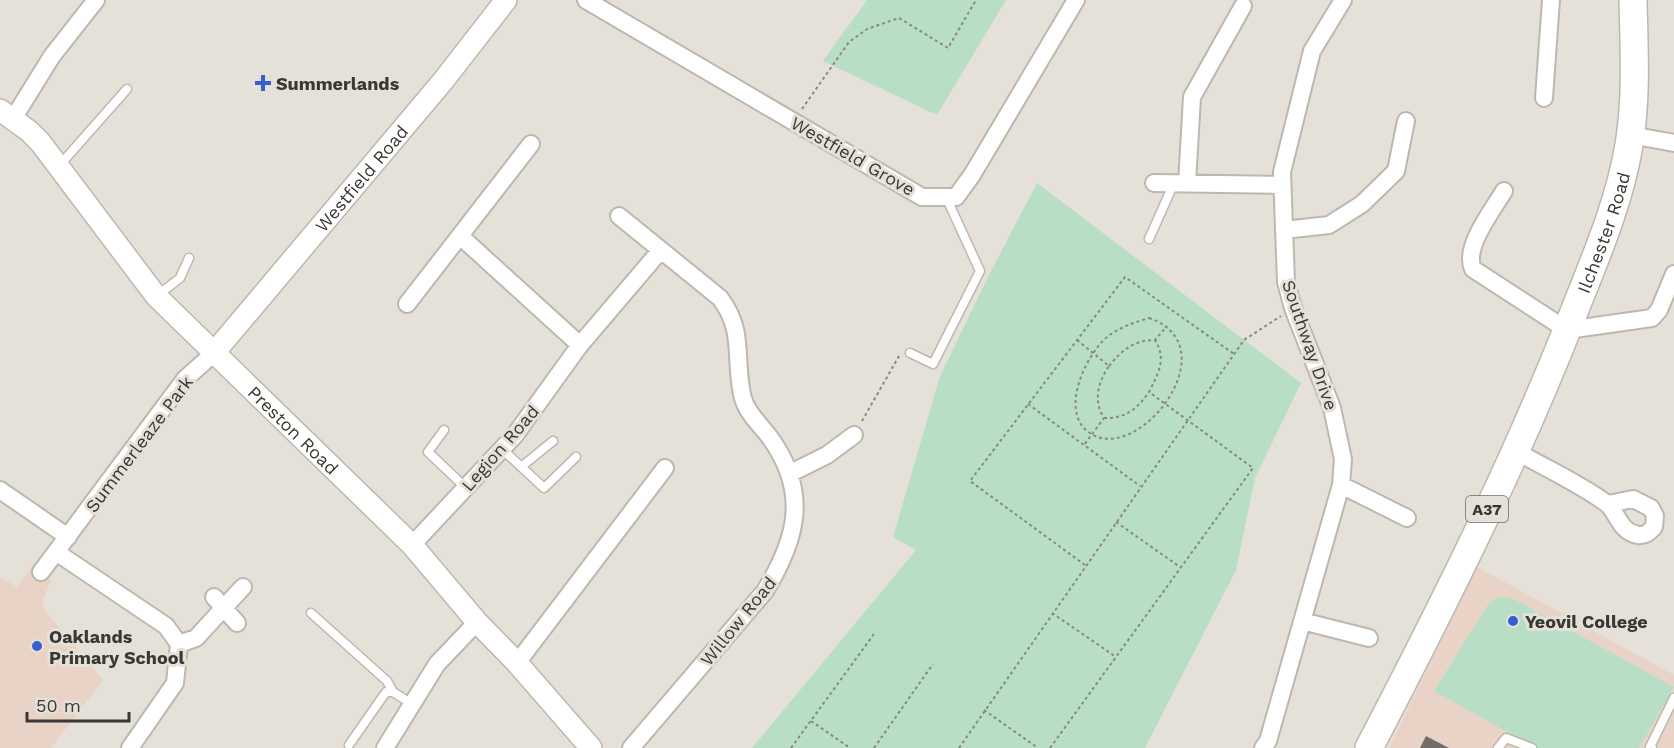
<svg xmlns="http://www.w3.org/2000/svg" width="1674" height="748" viewBox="0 0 1674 748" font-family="'Work Sans',sans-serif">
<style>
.education{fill:#e9d3c7}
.green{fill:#b9dec6}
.building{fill:#746e68}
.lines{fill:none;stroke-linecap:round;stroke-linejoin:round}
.service-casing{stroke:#bcb8b0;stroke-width:11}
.minor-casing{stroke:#bcb8b0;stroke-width:20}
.tertiary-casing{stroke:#bcb8b0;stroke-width:24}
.trunk-casing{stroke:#bcb8b0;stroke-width:30}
.path{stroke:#8a8882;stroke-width:2;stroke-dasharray:3 3;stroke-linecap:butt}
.service{stroke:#fff;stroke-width:8}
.minor{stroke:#fff;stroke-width:16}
.tertiary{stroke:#fff;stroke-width:21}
.trunk{stroke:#fff;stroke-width:27}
.poi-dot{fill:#3560d0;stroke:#e5e1d9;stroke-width:2}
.labels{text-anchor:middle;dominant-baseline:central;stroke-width:6;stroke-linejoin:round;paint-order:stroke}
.shield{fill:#e5e1d9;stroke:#6d6b66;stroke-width:1.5}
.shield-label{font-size:16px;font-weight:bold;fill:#393834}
.poi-label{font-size:18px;font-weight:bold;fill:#393834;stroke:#e5e1d9;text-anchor:start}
.street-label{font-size:18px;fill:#393834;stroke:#e5e1d9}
</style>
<rect width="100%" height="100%" fill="#e5e1d9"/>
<path class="education" d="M32,566L51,580L42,603L46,612L103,680L51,748H0V577L17,587Z
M1477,567L1674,675V748H1389Z"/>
<path class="green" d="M867,0H1006L937,115L823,61Z
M1037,183L1301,383L1255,478L1236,570L1145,748H752L916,550L893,537L940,376L989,275Z
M1498,597H1510L1674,687L1639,748H1536L1434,691L1489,603Z"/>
<path class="building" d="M1426,736L1449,748H1420Z"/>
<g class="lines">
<g class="service-casing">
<path id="service" d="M59,166L127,89
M1149,239L1174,183
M158,295L180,278L189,258
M910,353L933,364L980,271L946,197
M444,430L428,452L466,488
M502,449L544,488L576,457
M521,467L553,441
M311,613L387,681L393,692
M349,745L386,692H393L412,704
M1498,748L1506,738L1532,748
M1652,748L1650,747L1674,698"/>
</g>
<g class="minor-casing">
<path id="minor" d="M586,0L922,197H956L972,175L1076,0
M1544,98L1551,0
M13,119L52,56L96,0
M1630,135L1674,143
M1154,183L1282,185
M1187,183L1192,97L1243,6
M1504,191C1492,211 1463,248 1473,269L1567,330L1652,318L1659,310L1674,274
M619,216L720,298C745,331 734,357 742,394C745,412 761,425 771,439C809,493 797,539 765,591L631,748
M1284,230L1329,225L1362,204L1396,171L1406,121
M460,236L580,345
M407,304L531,144
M1516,451C1545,468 1579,483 1606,503C1618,512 1619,532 1638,535C1646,536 1650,531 1654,527L1655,516L1651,508L1633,499L1608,504
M791,473L827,455L854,435
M1341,485L1407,518
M0,490L68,537
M412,545L515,435L580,345L660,251
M56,552L166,626L179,644L175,683L130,748
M41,572L185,379L213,354
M214,597L237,623
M1302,621L1369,638
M179,644L196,638L243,587
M517,663L665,468
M385,748L437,664L477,622
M1263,748L1268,741L1341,485L1343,459L1332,408L1293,308L1286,282L1282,172L1312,51L1343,0"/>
</g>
<g class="tertiary-casing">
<g id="tertiary">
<path id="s1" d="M0,110L29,131L40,142L156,296L412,545L477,622L517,663L591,748"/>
<path id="s2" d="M213,354L443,81L506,0"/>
</g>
</g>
<g class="trunk-casing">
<g id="trunk">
<path id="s3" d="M1369,748C1442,608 1515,463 1572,317C1594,261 1619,205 1629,145C1637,97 1634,48 1633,0"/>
</g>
</g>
<path class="path" d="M802,109L849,42L867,29L899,18L948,48L976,0
M1149,318C1228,345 1145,458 1095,436C1056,418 1084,357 1107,337C1120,327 1133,323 1149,318Z
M1077,340L1109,366C1098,382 1093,401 1104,418L1084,445
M1109,366C1122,350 1134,340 1155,340L1167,326
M1028,404L1140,486
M1104,418C1125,419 1137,409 1149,392
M862,421L899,356
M1116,522L1180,567
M1085,565L970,481L1125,277L1234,354
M1052,613L1116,657
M984,710L1038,748
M811,721L850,748
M791,748L874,634
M874,748L933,664
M959,748L1244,340L1281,316
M1050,748L1253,468L1149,392C1158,374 1167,359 1155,340"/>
<use href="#service" class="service"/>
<use href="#minor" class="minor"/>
<use href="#tertiary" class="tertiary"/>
<use href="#trunk" class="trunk"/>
</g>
<g class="poi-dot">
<path d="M260 74h6v6h6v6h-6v6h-6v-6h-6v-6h6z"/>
<circle cx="1513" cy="621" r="6"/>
<circle cx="37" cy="646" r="6"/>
</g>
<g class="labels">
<rect class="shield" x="1466" y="496" width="42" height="26" rx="4.5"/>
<g class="shield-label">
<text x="1487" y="509">A37</text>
</g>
<g class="poi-label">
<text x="276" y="83">Summerlands</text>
<text x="1525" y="621">Yeovil College</text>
<text x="49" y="636">Oaklands<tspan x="49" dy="21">Primary School</tspan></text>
</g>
<g class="street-label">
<text transform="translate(853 156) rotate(30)">Westfield Grove</text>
<text stroke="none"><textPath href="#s2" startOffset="230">Westfield Road</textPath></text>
<text stroke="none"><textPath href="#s3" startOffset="567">Ilchester Road</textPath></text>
<text transform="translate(1310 345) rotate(71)">Southway Drive</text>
<text stroke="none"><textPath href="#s1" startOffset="436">Preston Road</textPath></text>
<text transform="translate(139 444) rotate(-53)">Summerleaze Park</text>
<text transform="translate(500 448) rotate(-49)">Legion Road</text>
<text transform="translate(738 621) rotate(-51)">Willow Road</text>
</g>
</g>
<path d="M27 712v9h102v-9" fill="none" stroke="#393834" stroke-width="3"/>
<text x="36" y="712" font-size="18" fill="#393834" stroke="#e5e1d9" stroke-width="4.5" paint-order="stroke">50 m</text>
</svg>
